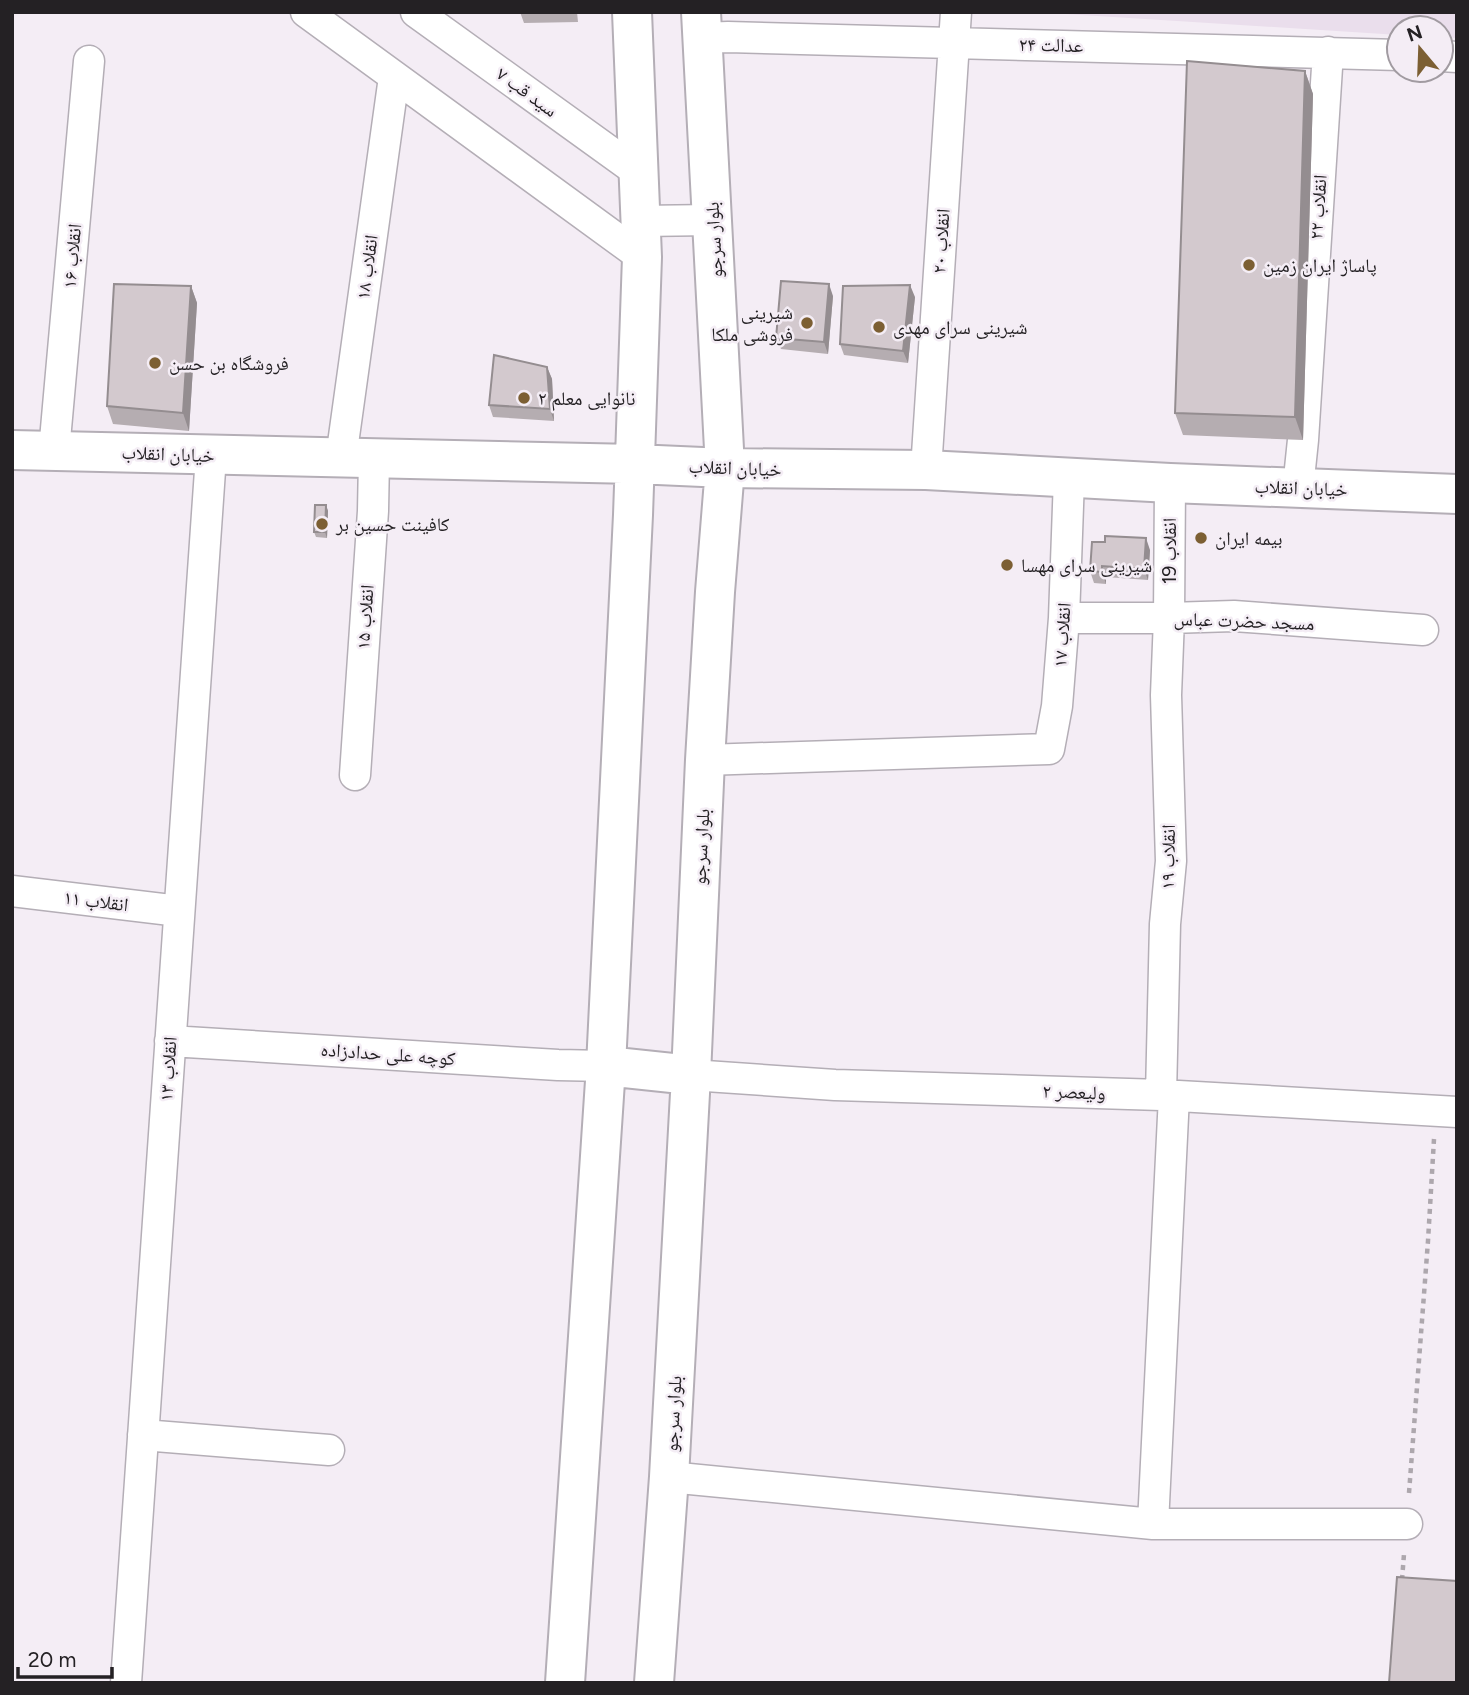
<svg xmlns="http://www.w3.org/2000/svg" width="1469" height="1695" viewBox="0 0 1469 1695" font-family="Figtree,'Noto Naskh Arabic',sans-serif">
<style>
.built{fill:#eadeec}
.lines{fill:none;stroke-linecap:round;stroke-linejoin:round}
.street-casing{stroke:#b4aeb6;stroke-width:33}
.secondary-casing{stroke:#b4aeb6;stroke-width:42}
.path{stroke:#ada7ad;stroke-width:4.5;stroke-dasharray:5 5;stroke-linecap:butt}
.street{stroke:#fff;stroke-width:30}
.secondary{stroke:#fff;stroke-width:38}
.wall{fill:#b5adb1}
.shaded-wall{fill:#948d90}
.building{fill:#d3c9ce;stroke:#948d90;stroke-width:2}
.poi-dot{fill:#7c5f33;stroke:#f4edf5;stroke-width:2.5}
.labels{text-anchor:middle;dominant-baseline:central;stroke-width:5;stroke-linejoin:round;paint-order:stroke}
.street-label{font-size:19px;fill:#242124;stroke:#f4edf5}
.poi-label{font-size:19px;fill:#242124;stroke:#f4edf5;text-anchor:start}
</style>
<rect width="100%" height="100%" fill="#f4edf5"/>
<path class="built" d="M1034,12H1457V38L1441,37V28H1399V35Z"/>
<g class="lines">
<g class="street-casing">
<path id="street" d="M306,12L642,257
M416,12L638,172
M702,38L728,37L1399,55
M1441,56L1457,57
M640,221L713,220
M54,451L89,61
M341,458L394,77
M926,470L956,12
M1298,488L1303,440L1328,52
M1064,618H1169L1234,616L1423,630
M705,760L1049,749L1057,706L1064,618L1069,478
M355,775L373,511L374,459
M12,891L179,911
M170,1041L558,1065L606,1066
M691,1075L835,1085L1161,1095L1457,1112
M1161,1095L1165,924L1171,861L1166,695L1169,618L1170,483
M143,1435L329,1450
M669,1477L1153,1524H1407
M1153,1524L1174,1096
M126,1683L211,456"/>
</g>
<g class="secondary-casing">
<path id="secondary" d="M12,450L635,464L725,468L926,470L1170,483L1457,494
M606,1066L691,1075
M565,1683L606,1066L633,515L642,257L632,12
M654,1683L669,1477L691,1075L705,760L715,592L725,468L701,12"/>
</g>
<path class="path" d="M1409,1493L1428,1241L1434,1139
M1402,1580L1404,1554"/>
<use href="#street" class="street"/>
<use href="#secondary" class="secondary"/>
</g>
<path class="wall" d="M520,12H577L578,22L524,23Z
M1305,71L1313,94L1303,440L1183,435L1175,413Z
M191,286L197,303L189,431L113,424L107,406Z
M833,296L828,354L781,349L776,338Z
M915,297L908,363L844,355L840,344Z
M547,367L552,379L554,421L493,417L489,405Z
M326,505L328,511L327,538L316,537L314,532Z
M1092,542L1150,550L1148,580L1106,577V584L1094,583L1090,571Z"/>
<path class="shaded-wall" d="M1305,71L1313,94L1303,440L1295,417Z
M829,284L833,296L828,354L824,342Z
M910,285L915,297L908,363L903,351Z
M191,286L197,303L189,431L183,413Z
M547,367L552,379L554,421L550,409Z
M326,505L328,511L327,538L325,532Z
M1146,538L1150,550L1148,580L1144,569Z
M1102,566L1106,577V584L1102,572Z"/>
<path class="building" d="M1187,61L1305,71L1295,417L1175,413Z
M781,281L829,284L824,342L776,338Z
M114,284L191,286L183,413L107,406Z
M910,285L903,351L840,344L843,286Z
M494,355L547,367L550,409L489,405Z
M315,505H326L325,532H314Z
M1105,536L1146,538L1144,569L1102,566V572L1090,571L1092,542H1105Z
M1397,1577L1457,1581V1683H1389Z"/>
<g class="poi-dot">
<circle cx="1249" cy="265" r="7"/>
<circle cx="807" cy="323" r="7"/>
<circle cx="879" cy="327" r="7"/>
<circle cx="155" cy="363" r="7"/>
<circle cx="524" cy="398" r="7"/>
<circle cx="322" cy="524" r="7"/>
<circle cx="1201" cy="538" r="7"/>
<circle cx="1007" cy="565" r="7"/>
</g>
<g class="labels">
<g class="street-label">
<text transform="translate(1051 45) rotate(1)">عدالت ۲۴</text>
<text transform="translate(527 92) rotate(36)">سید قب ۷</text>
<text transform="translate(1318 207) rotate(-86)">انقلاب ۲۲</text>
<text transform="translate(714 240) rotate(-93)">بلوار سرجو</text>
<text transform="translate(941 241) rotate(-86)">انقلاب ۲۰</text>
<text transform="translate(72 256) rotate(-85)">انقلاب ۱۶</text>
<text transform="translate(367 267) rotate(-82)">انقلاب ۱۸</text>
<text transform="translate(168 454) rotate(2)">خیابان انقلاب</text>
<text transform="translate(735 468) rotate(2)">خیابان انقلاب</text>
<text transform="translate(1301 488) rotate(2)">خیابان انقلاب</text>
<text transform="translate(1169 551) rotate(-90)">انقلاب 19</text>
<text transform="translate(365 617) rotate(-86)">انقلاب ۱۵</text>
<text transform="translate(1244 621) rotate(2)">مسجد حضرت عباس</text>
<text transform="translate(1062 635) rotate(-86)">انقلاب ۱۷</text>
<text transform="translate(701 847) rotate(-87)">بلوار سرجو</text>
<text transform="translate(1168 857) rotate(-89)">انقلاب ۱۹</text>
<text transform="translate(96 901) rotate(7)">انقلاب ۱۱</text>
<text transform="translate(388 1054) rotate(4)">کوچه علی حدادزاده</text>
<text transform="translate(168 1069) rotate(-86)">انقلاب ۱۳</text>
<text transform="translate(1074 1092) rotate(2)">ولیعصر ۲</text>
<text transform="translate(673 1414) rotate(-87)">بلوار سرجو</text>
</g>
<g class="poi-label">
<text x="1263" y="265">پاساژ ایران زمین</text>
<text x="793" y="312" text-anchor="end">شیرینی<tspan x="793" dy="22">فروشی ملکا</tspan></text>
<text x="893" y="327">شیرینی سرای مهدی</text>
<text x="169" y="363">فروشگاه بن حسن</text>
<text x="538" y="398">نانوایی معلم ۲</text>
<text x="336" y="524">کافینت حسین بر</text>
<text x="1215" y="538">بیمه ایران</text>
<text x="1021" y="565">شیرینی سرای مهسا</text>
</g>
</g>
<rect width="1469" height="1695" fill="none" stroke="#242124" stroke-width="28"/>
<g transform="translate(1420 49) rotate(341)"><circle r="33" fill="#f4edf5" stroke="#a19ba1" stroke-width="2"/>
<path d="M0-5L12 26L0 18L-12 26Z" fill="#7c5f33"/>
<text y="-10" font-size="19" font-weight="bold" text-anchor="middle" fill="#242124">N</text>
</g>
<path d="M18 1667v10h94v-10" fill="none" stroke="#242124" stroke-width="3.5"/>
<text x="28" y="1667" font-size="21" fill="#242124" stroke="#f4edf5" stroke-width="5" paint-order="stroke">20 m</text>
</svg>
